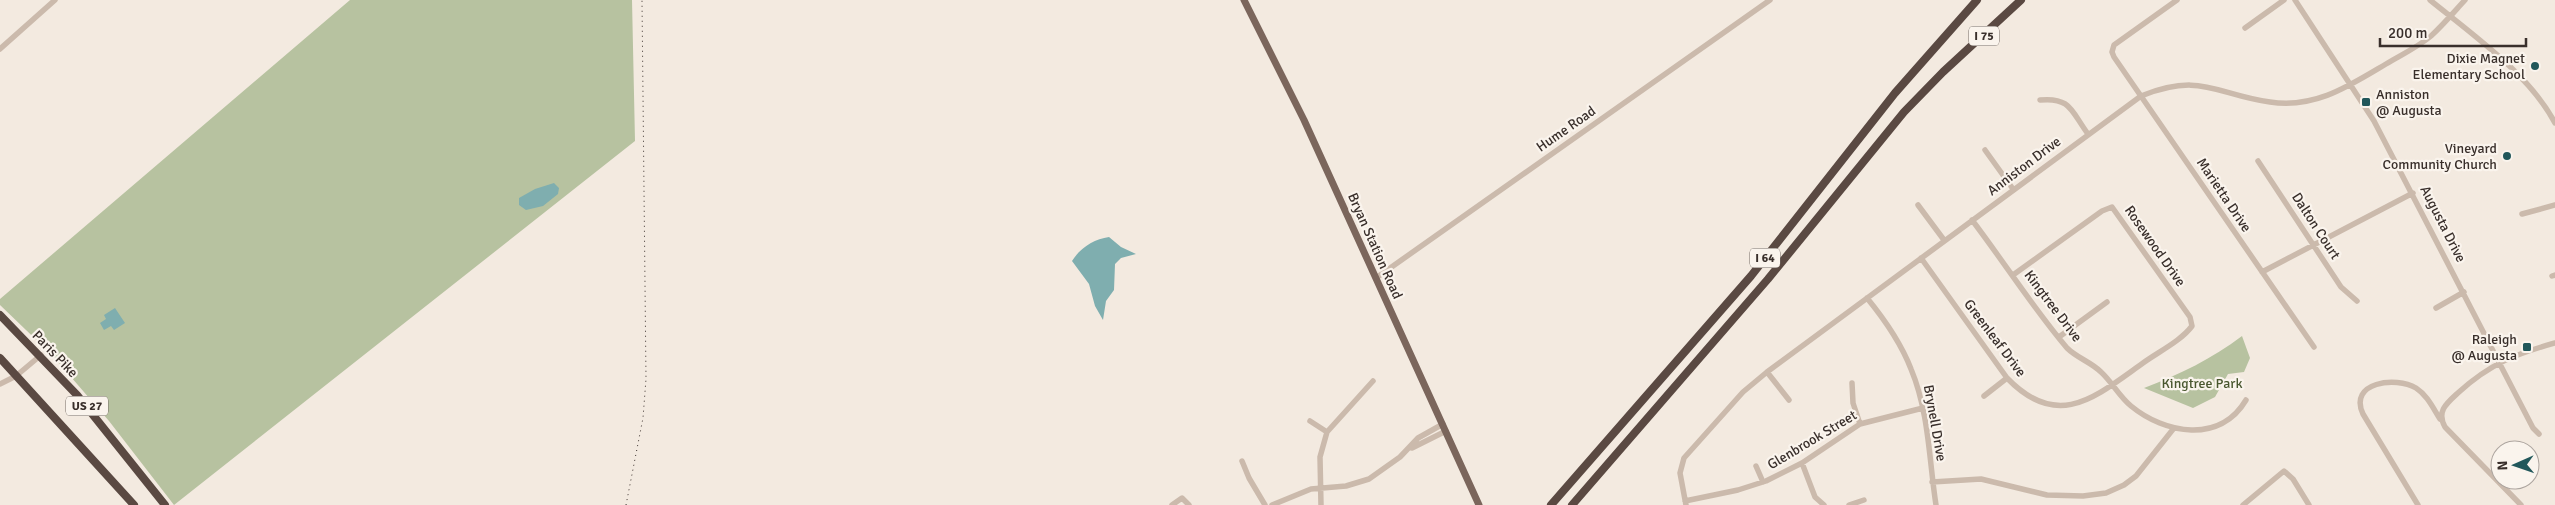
<svg xmlns="http://www.w3.org/2000/svg" width="2555" height="505" viewBox="0 0 2555 505" font-family="Signika,sans-serif">
<style>
.green{fill:#b7c2a0}
.water{fill:#7faeaf}
.lines{fill:none;stroke-linecap:round;stroke-linejoin:round}
.minor{stroke:#cbbaac;stroke-width:5.5}
.major{stroke:#7b665c;stroke-width:7}
.highway{stroke:#5a4942;stroke-width:8}
.rail{stroke:#392f2b;stroke-width:1;stroke-dasharray:1 4;stroke-linecap:butt}
.poi-dot{fill:#21575a;stroke:#faf4ed;stroke-width:2}
.labels{text-anchor:middle;dominant-baseline:central;stroke-width:4.5;stroke-linejoin:round;paint-order:stroke}
.shield{fill:#faf4ed;stroke:#736a65;stroke-width:1}
.shield-label{font-size:12px;font-weight:bold;fill:#392f2b}
.poi-label{font-size:14px;fill:#392f2b;stroke:#faf4ed;text-anchor:end}
.street-label{font-size:14px;fill:#392f2b;stroke:#faf4ed}
.park-label{font-size:14px;fill:#49572f;stroke:#faf4ed}
</style>
<rect width="100%" height="100%" fill="#f3eae0"/>
<path class="green" d="M350,0H632L635,141L174,505L109,421L52,355L0,305V299Z
M2242,336L2250,358L2244,372L2228,374L2215,397L2193,408L2144,388C2180,374 2212,359 2242,336Z"/>
<path class="water" d="M554,183L559,188L558,194L543,206L526,210L519,205V198L535,189Z
M1109,237L1121,247L1136,254L1121,258L1115,264L1114,290L1106,301L1103,320L1095,306L1089,284L1072,261C1080,248 1094,239 1109,237Z
M115,308L125,323L114,330L111,326L104,330L100,323L106,319L104,315Z"/>
<g class="lines">
<path class="minor" d="M2177,0L2114,45L2112,52L2114,57L2314,347
M2295,0L2374,121L2533,428L2539,434
M2430,0C2472,34 2530,75 2555,123
M2245,28L2284,0
M0,49L55,0
M2040,100C2071,97 2071,111 2088,134
M1985,150L2013,189
M2258,161L2341,287L2357,301
M1918,205L1944,240
M2522,214L2555,205
M1972,220C2004,262 2033,308 2067,348C2077,358 2091,362 2101,372C2112,382 2119,396 2131,406C2165,434 2220,444 2246,400
M1921,258L2007,378C2058,431 2095,397 2143,363C2158,352 2181,341 2192,326L2190,317L2112,207L2102,211L2013,275
M2262,272L2413,193
M2552,276L2555,275
M1376,278L1770,0
M1867,298C1885,320 1901,343 1911,369C1929,412 1929,460 1936,505
M2436,308L2464,292
M2059,337L2107,302
M1767,372L1789,400
M1852,383L1853,403L1860,424
M0,384L16,376L41,355
M1984,396L2007,378
M1310,421L1327,432
M1412,448L1446,431
M1242,461L1249,478L1265,505
M1802,463L1815,497L1824,505
M1756,466L1763,482
M1932,482L1981,479L2047,495L2083,496L2106,493L2124,485L2136,476L2174,428
M1685,501L1738,490L1766,481L1802,463L1860,424L1923,408
M1172,505L1182,498L1189,505
M1272,505L1311,489L1346,486L1369,479L1400,457L1418,438L1443,424
M1321,505L1320,457L1327,432L1373,381
M1686,505L1680,473L1684,458L1743,392L1767,372L2141,96C2201,72 2215,94 2270,102C2315,109 2349,86 2386,64C2401,55 2418,47 2431,36C2443,25 2454,12 2465,0
M1849,505L1864,500
M2243,505L2284,471L2293,479L2309,505
M2418,505L2363,414C2348,382 2396,376 2416,388C2427,395 2433,408 2440,419
M2521,505L2445,427C2436,411 2447,403 2459,392C2490,364 2515,354 2555,343"/>
<path class="major" d="M1244,0L1304,120L1479,505"/>
<path class="highway" d="M0,315L77,395L165,505
M0,358L134,505
M1551,505L1751,276L1895,93L1977,0
M1572,505L1768,279L1904,112L1943,72L2021,0"/>
<path class="rail" d="M626,505L643,418L646,379L642,0"/>
</g>
<g class="poi-dot">
<circle cx="2535" cy="66" r="5"/>
<rect x="2361" y="97" width="10" height="10" rx="2.5"/>
<circle cx="2507" cy="156" r="5"/>
<rect x="2522" y="342" width="10" height="10" rx="2.5"/>
</g>
<g class="labels">
<g class="shield">
<rect x="1969" y="26.5" width="30" height="19" rx="4"/>
<rect x="1750" y="248.5" width="30" height="19" rx="4"/>
<rect x="66" y="396.5" width="42" height="19" rx="4"/>
</g>
<g class="shield-label">
<text x="1984" y="36">I 75</text>
<text x="1765" y="258">I 64</text>
<text x="87" y="406">US 27</text>
</g>
<g class="poi-label">
<text x="2525" y="58">Dixie Magnet<tspan x="2525" dy="16">Elementary School</tspan></text>
<text x="2376" y="94" text-anchor="start">Anniston<tspan x="2376" dy="16">@ Augusta</tspan></text>
<text x="2497" y="148">Vineyard<tspan x="2497" dy="16">Community Church</tspan></text>
<text x="2517" y="339">Raleigh<tspan x="2517" dy="16">@ Augusta</tspan></text>
</g>
<g class="street-label">
<text transform="translate(1566 129) rotate(-35)">Hume Road</text>
<text transform="translate(2024 166) rotate(-37)">Anniston Drive</text>
<text transform="translate(2224 195) rotate(56)">Marietta Drive</text>
<text transform="translate(2443 224) rotate(63)">Augusta Drive</text>
<text transform="translate(2316 226) rotate(57)">Dalton Court</text>
<text transform="translate(1375 246) rotate(66)">Bryan Station Road</text>
<text transform="translate(2155 246) rotate(55)">Rosewood Drive</text>
<text transform="translate(2053 306) rotate(53)">Kingtree Drive</text>
<text transform="translate(1995 338) rotate(53)">Greenleaf Drive</text>
<text transform="translate(55 354) rotate(46)">Paris Pike</text>
<text transform="translate(1935 423) rotate(80)">Brynell Drive</text>
<text transform="translate(1812 440) rotate(-31)">Glenbrook Street</text>
</g>
<g class="park-label">
<text x="2202" y="383">Kingtree Park</text>
</g>
</g>
<g transform="translate(2515 465) rotate(268)"><circle r="24" fill="#faf4ed" stroke="#ada59f"/>
<path d="M0-4L9 19L0 12L-9 19Z" fill="#21575a"/>
<text y="-8" font-size="14" font-weight="bold" text-anchor="middle" fill="#392f2b">N</text>
</g>
<path d="M2380 38v8h146v-8" fill="none" stroke="#392f2b" stroke-width="2.5"/>
<text x="2388" y="38" font-size="15" fill="#392f2b" stroke="#faf4ed" stroke-width="4" paint-order="stroke">200 m</text>
</svg>
